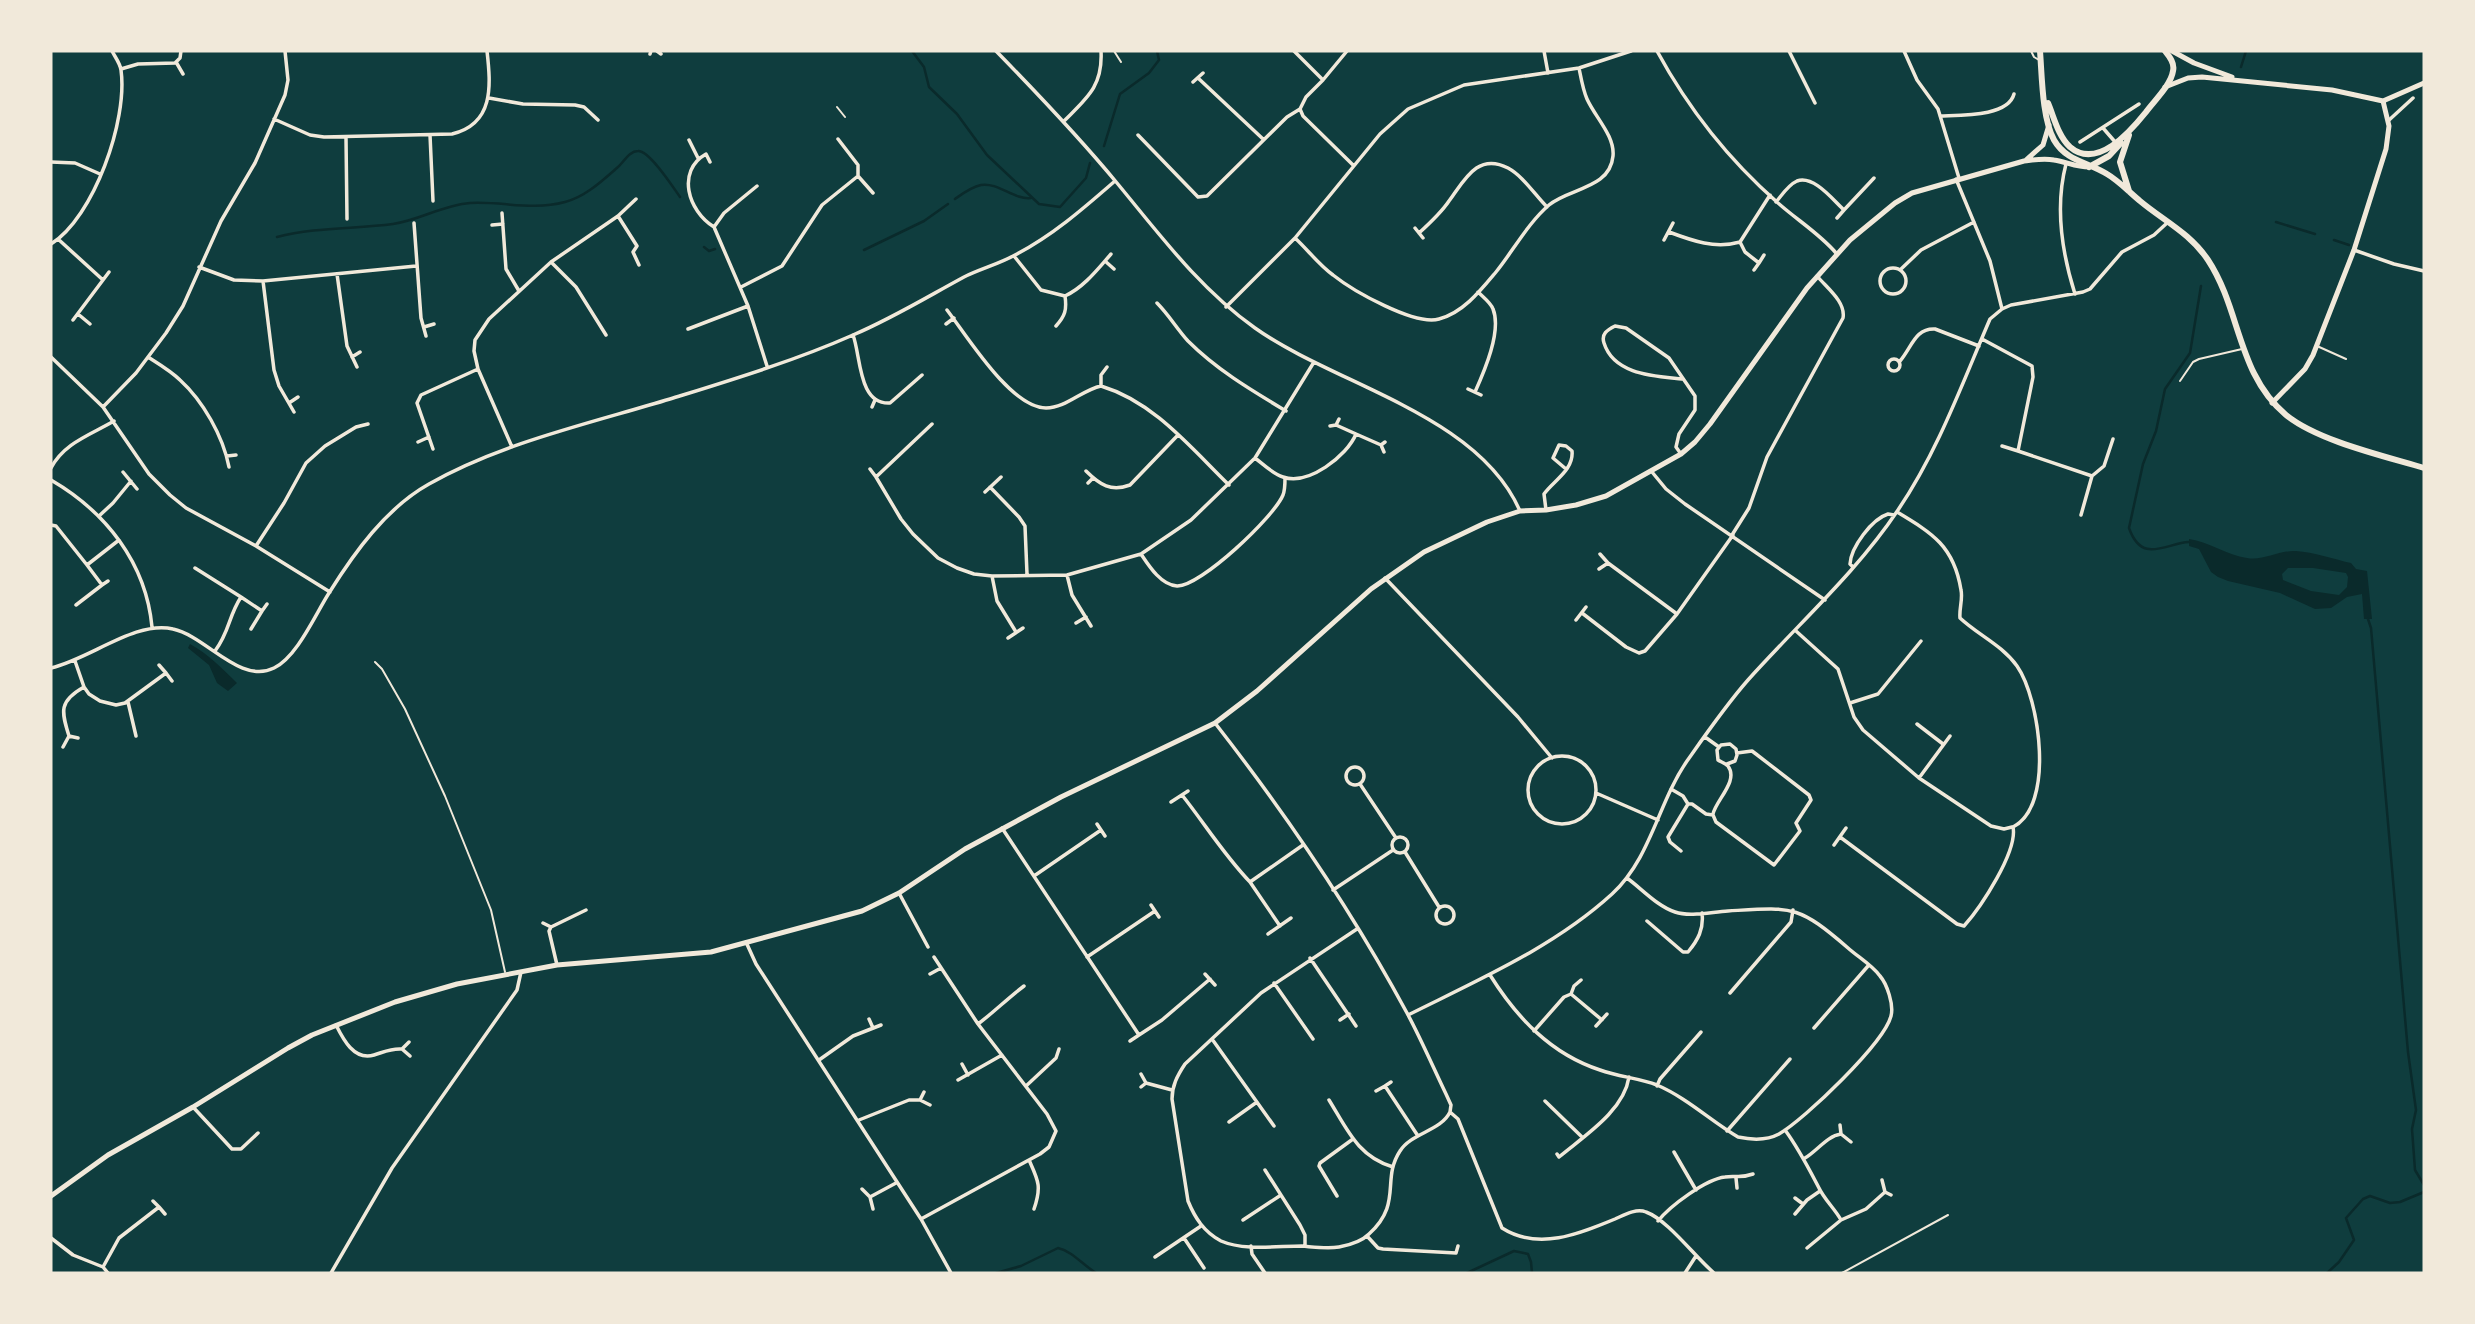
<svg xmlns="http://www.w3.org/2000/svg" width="2475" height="1324" viewBox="0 0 2475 1324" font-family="Barlow,sans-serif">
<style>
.water{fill:#0a2a2b;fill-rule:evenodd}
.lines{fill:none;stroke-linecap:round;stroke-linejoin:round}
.stream{stroke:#0a2a2b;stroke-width:2.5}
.service{stroke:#f1e9da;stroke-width:2}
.minor{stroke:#f1e9da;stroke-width:3.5}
.tertiary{stroke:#f1e9da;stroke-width:5}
.primary{stroke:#f1e9da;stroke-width:6}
</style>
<rect width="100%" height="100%" fill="#0f3d3e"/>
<path class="water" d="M2189,539C2209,542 2227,555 2247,558C2264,561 2279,550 2296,551C2314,552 2333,559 2351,563L2356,569L2367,571L2372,619H2364L2362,594L2347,597L2331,608L2315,609L2280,593L2228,581L2218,577L2211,572L2199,549L2189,546ZM2288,568H2313L2346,573L2348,577L2347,587L2339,595L2311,591L2283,580L2282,574Z
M190,644C208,654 223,669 237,683L228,691L217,683L209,665L188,648Z"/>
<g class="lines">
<path class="stream" d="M912,51L924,67L929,87L957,114L987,155L1039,204L1060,207L1086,178L1090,163
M2241,67L2246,51
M1104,146L1120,94L1149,73L1159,60L1157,51
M955,199C962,194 971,187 981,185C998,182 1014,200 1031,198
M2276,222L2315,234
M277,237C315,227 355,229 393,224C420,220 443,205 470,203C503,201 531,211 565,202C585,197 602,181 618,167C624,162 629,151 638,151C649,150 673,187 680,197
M2334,240L2349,245
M704,247L709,251L715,249
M864,250L924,221L948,204
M2189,542C2166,543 2142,565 2129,528L2143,464L2156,431L2165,389L2190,353L2201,286
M2368,619L2371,628L2408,1052L2416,1110L2412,1129L2415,1170L2424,1185
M996,1273L1021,1266L1058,1248C1072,1251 1083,1265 1096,1273
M1467,1273L1514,1251L1528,1254L1531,1262L1532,1273
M2327,1273L2339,1262L2354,1240L2346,1218L2363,1199L2370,1196L2390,1203L2400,1202L2424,1192"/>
<path class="service" d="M1114,51L1121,62
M2031,51L2034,57L2039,60
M837,107L845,117
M2317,346L2346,359
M2180,381L2193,362L2199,359L2242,349
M375,662L382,669L405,709L445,796L491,910L505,972
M1842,1273L1948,1215"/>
<path class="minor" d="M657,51L661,54
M996,51C1038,94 1079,137 1117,183C1160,235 1200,289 1255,328C1335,385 1478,414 1520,511
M1294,51L1323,80
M1544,51L1548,73
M1657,51C1688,108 1729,160 1778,203C1797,220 1820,234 1836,253
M1789,51L1815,103
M1904,51L1917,80L1938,109L1959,178
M650,54L651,51
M176,62L183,74
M121,69L138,64L175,63L180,58L181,51
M1198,78L1263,139
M1193,82L1203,73
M489,98L523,104L575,105L584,107L598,120
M1300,109L1303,116L1353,165
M1940,116C1960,115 2008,117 2014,94
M274,119L310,135L324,137L452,134C494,124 491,86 487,51
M1064,121C1087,98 1103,86 1101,51
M2388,121L2413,98
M2103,128L2116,143
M430,135L433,201
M1138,135L1198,197L1207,196L1287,117L1300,109L1306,97L1323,80L1347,51
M346,138L347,219
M838,139L858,165V176L873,193
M689,140L698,158
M2080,142L2139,104
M51,162L75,163L100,174
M710,162L706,154C676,171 688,211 714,227
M2066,164C2055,206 2062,253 2075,294
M1956,179L1990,261L2002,309
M1776,202C1782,195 1788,185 1797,181C1814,175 1833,200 1844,210L1874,178
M502,213L506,269L519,291
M618,216L637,246L633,252L639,265
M1837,218L1844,210
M414,223L421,318L426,336
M492,225L503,224
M714,227L748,306L767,366
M714,227L724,213L757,186
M1415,228L1423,238
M1669,232C1693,241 1715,249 1740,242L1745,252L1759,263L1764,255
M1419,233C1430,223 1441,213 1449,201C1464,181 1477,152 1508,168C1523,176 1535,195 1547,207
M1295,238C1308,250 1319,265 1333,275C1353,291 1415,326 1439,319C1463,313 1481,290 1496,272C1513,251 1528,223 1549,205C1569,188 1610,189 1613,156C1615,136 1595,117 1587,99C1583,90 1581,78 1579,68
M58,239L103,280L73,320
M1664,240L1673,223
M1740,242L1770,195
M51,244C94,217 128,120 121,70C120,63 115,57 112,51
M2354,250L2394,264L2424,271
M1014,256L1041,290L1065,296C1084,287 1097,270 1111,254
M1105,261L1114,269
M551,262L576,287L606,335
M199,267L234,280L263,281L416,266
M1880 281a13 13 0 1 1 26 0a13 13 0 1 1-26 0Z
M1754,270L1759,263
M1900,270L1921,250L1974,222
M337,274L347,346L357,367
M103,280L109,272
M263,281L274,370L279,386L294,412
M741,287L782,266L822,205L858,176
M1157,303C1169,315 1177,329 1188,341C1217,370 1251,390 1286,411
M1226,307L1295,238L1380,134L1408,109L1464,85L1579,68L1631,51
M947,310C967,336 1011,408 1046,408C1066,408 1082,390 1101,386
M78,314L90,324
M946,324L954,318
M1056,326C1065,316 1067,310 1065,296
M424,327L434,324
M688,329L748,306
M853,335C861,356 858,405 890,403L922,375
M1982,339L2032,366L2033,377L2018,451L2092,476L2081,515
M51,357L103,407L149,474L170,495L186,508L256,546L330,592
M148,357C159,364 171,371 180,380C203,401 223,436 229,467
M352,357L360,352
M1888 365a6 6 0 1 1 12 0a6 6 0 1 1-12 0Z
M1900,361C1912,347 1915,328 1935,329L1979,346
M1107,367L1101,375V386C1154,402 1190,447 1229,485
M1468,389L1481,395
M1475,392C1484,372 1502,331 1493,309C1491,303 1483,297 1478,292
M289,403L298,397
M103,407L136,373L166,333L183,306L221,221L255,163L285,95L288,80L285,51
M872,407L875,400
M932,424L876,477L901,519L913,534L938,558L957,568L974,574L992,576L1067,575L1141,554L1191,520L1255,458L1314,362
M1330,426L1336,425L1339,419
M1356,434L1381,445
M418,442L429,437
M2002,446L2018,451
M512,447L478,369L474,351L475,340L489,319L551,262L618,216L636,199
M433,449L417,403L421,395L478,369
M1384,452L1381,445L1385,442
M1681,454L1676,447L1679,434L1695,410V396L1669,358L1626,328L1615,326C1607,330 1601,334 1604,343C1614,375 1655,376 1682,379
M227,456L236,455
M1255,458C1264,465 1273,474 1283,477C1308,486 1347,456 1356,434L1336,425
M51,468C64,443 90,435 114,421
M870,469L876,477
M1086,471C1100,485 1111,492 1130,485L1178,435
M123,472L137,489
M1652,472L1666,489L1685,504L1825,600
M2092,476L2104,466L2113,439
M51,480C106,512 146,563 152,627
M1088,483L1093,478
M990,487L1019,517L1025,526L1027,574
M985,492L1001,477
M1546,510L1544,494C1553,481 1574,470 1572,451L1566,446L1559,445L1553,458L1566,469
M99,516L113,503L131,481
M51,525L56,526L87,565L119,540
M1732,535L1749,508L1767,457L1843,318C1846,302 1827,288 1817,276
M256,546L284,503L306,463L325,446L356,427L368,424
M1141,554C1149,566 1161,585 1177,586C1200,587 1274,517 1283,495C1285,490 1285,484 1285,478
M1600,554L1608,563
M1853,567L1850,564C1851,547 1872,519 1888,514L1894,515
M195,568L241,597C228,617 230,631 215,651
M1599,569L1608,563L1677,614
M1067,575L1072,595L1091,626
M992,576L997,601L1016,632
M1385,578L1518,717L1552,758
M102,585L108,581
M241,597L262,611L251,629
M76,605L102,585L87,565
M262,611L267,604
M1582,613L1626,647L1639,653L1645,651L1677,614L1733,535
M1576,620L1586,607
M1076,623L1086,617
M1796,631L1838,669L1854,717L1863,730L1919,778L1991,826L2004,829L2012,827
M1008,638L1023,628
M75,661L84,687L89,694L100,701L116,705L125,703L166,673L172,681
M159,665L166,673
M51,668C90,659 136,620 173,629C206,636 240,685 274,668C297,657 315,615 329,593C354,553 386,508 429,484C501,443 591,423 670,399C731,380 794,361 853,335C891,319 927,297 964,277C980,269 999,264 1015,255C1052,236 1084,208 1115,181
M128,702L136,736
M1850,703L1878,694L1921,641
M1215,723C1286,814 1352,911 1407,1013C1421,1039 1433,1067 1446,1094L1451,1105L1450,1112L1458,1119L1502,1228C1538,1251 1579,1234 1615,1219C1624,1215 1636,1208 1646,1212C1668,1220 1695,1257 1714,1273
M1917,724L1943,744
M69,736L78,738
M1705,737L1719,747
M63,747L69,736C61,711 59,701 84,687
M1528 790a34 34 0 1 1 68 0a34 34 0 1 1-68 0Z
M1346 776a9 9 0 1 1 18 0a9 9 0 1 1-18 0Z
M1919,778L1950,736
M1360,784L1396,838
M1671,789L1683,796L1688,804H1692L1706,814L1713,815L1716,822L1774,865L1800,831L1796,823L1811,800L1809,795L1756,754L1752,751L1737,753
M1596,793L1658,820
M1182,795C1205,824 1224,855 1250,882L1303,845
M1171,802L1188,791
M1713,814C1716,800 1739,781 1728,766C1725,763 1721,762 1718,760L1717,750L1721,745L1730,744L1736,749L1737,755L1735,761L1727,764
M1097,824L1105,836
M1002,828L1139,1035L1162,1020L1210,979
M1392 845a8 8 0 1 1 16 0a8 8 0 1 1-16 0Z
M1840,837L1957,924L1964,926C1981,907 2018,851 2013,827C2055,806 2040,699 2017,666C2002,645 1978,635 1960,618C1959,609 1963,599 1961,590C1954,546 1932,533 1897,512
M1834,845L1846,828
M1681,851L1670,842L1668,837L1688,804
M1405,852L1439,907
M1034,876L1101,830
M1250,882L1280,926
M1333,890L1393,850
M899,893L928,947
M1151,905L1159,917
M1436 915a9 9 0 1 1 18 0a9 9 0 1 1-18 0Z
M1647,921L1683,952H1688C1698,940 1704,929 1702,913
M543,923L551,927
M1357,929L1261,993L1185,1064C1177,1076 1172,1086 1172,1099L1188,1201C1195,1218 1204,1232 1221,1241C1244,1251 1277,1246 1302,1246C1314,1247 1327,1249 1339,1247C1350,1245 1361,1242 1369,1234C1403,1203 1381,1180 1400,1151C1411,1133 1441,1131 1450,1112
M1268,934L1291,918
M746,942L756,964L921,1219L951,1273
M1087,957L1155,911
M1310,958L1356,1026
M557,965L549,931L551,927L586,910
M930,974L941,968
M1205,974L1215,985
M1490,975C1517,1018 1551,1054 1600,1070C1619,1077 1639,1078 1657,1085C1687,1098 1711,1121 1738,1137C1752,1140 1766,1141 1779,1134C1805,1119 1884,1043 1891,1016C1894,1005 1887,984 1880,976C1872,965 1858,957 1848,948C1797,904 1792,907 1728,911C1711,912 1690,917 1675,912C1657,906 1642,889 1627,878
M1274,983L1313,1039
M1730,993L1791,922L1793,910
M1571,994L1574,986L1581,980
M1408,1015C1478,980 1554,947 1612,894C1651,858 1658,803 1687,761C1706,734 1726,705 1748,680C1798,624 1856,573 1898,510C1938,451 1962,384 1990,319L2002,309L2011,305L2083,292L2090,289L2122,252L2154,235L2167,223
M869,1019L873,1028
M1340,1020L1349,1014
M978,1024C994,1012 1008,998 1024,986
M336,1025C343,1039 354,1061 374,1055C384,1052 391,1048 402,1049L409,1042
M1596,1026L1607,1014
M1814,1028L1868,966
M1534,1031L1564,997L1571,994L1602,1020
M1212,1039L1274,1126
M1130,1041L1139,1035
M402,1049L410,1056
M819,1060L853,1036L881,1025
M962,1064L968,1075
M1141,1074L1146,1083
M958,1080L1002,1055
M1391,1082L1385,1086L1418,1136
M1026,1086L1056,1058L1059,1049
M1657,1086L1660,1079L1701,1032
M1141,1087L1146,1083L1172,1090
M1376,1091L1385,1086
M920,1100L924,1092
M1329,1100C1347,1129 1358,1157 1393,1167
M1545,1101L1582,1137
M193,1107L232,1149H241L258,1133
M859,1120L909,1100H920L930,1105
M1229,1122L1257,1102
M1840,1125L1841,1134
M1785,1130C1799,1149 1808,1167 1819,1188C1824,1199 1835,1209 1841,1220L1866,1209L1885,1192
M1727,1131L1790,1059
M1674,1152L1696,1190
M1557,1154L1559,1157C1584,1136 1624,1111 1629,1077
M1805,1158C1817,1151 1827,1136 1841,1134L1851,1142
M1029,1160C1038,1180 1042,1186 1034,1209
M1265,1170L1300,1225L1305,1235V1246
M1736,1178L1737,1188
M1882,1180L1885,1192L1891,1195
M862,1189L870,1197L873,1209
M1337,1196L1319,1166L1320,1163L1353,1139
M870,1197L896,1183
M1795,1198L1803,1204
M159,1207L165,1214
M1795,1214L1807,1200L1820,1191
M921,1219L1040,1154L1049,1147L1056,1131L1047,1114L978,1024L934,957
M1243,1220L1281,1195
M1658,1221C1670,1206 1706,1179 1725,1177C1737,1175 1739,1179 1753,1174
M1367,1236L1378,1248L1383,1249L1456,1253L1458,1246
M51,1238L73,1255L103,1267L108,1273
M1184,1238L1204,1268
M1251,1246L1252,1254L1265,1273
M1807,1248L1841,1220
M1155,1257L1201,1226
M103,1267L119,1238L159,1207L153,1201
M331,1273L392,1168L517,990L521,972
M1685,1273L1696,1256"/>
<path class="tertiary" d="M2172,51L2194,63L2232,77
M2165,87L2188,78L2202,77L2332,90L2383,101
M2383,101L2424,83
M2026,160L2043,145L2049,125
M2272,403L2305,369L2313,355L2354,250L2386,149L2389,126L2383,101
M51,1196L108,1155L193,1107L288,1048L312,1035L395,1002L457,984L557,965L711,952L862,911L899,893L965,849L1061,797L1215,723L1257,691L1371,589L1424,552L1487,522L1520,511L1546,510L1576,505L1606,496L1681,454L1695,442L1710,424L1807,288L1850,240L1895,203L1912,193L2024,161C2034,160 2043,158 2054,160C2067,162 2076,167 2089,167"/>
<path class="primary" d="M2040,51C2042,76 2042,118 2054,140C2066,161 2088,162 2107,174C2119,181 2129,192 2140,201C2164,221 2190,233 2208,260C2241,310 2237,374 2286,415C2318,441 2384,456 2424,468
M2048,103C2054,117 2058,136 2070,147C2097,170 2130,132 2146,112C2154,101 2171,85 2173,71C2175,63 2169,56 2165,51
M2129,135L2120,162L2129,191
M2089,167L2109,156L2121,143"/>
</g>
<rect width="2475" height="1324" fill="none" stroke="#f1e9da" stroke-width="105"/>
</svg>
